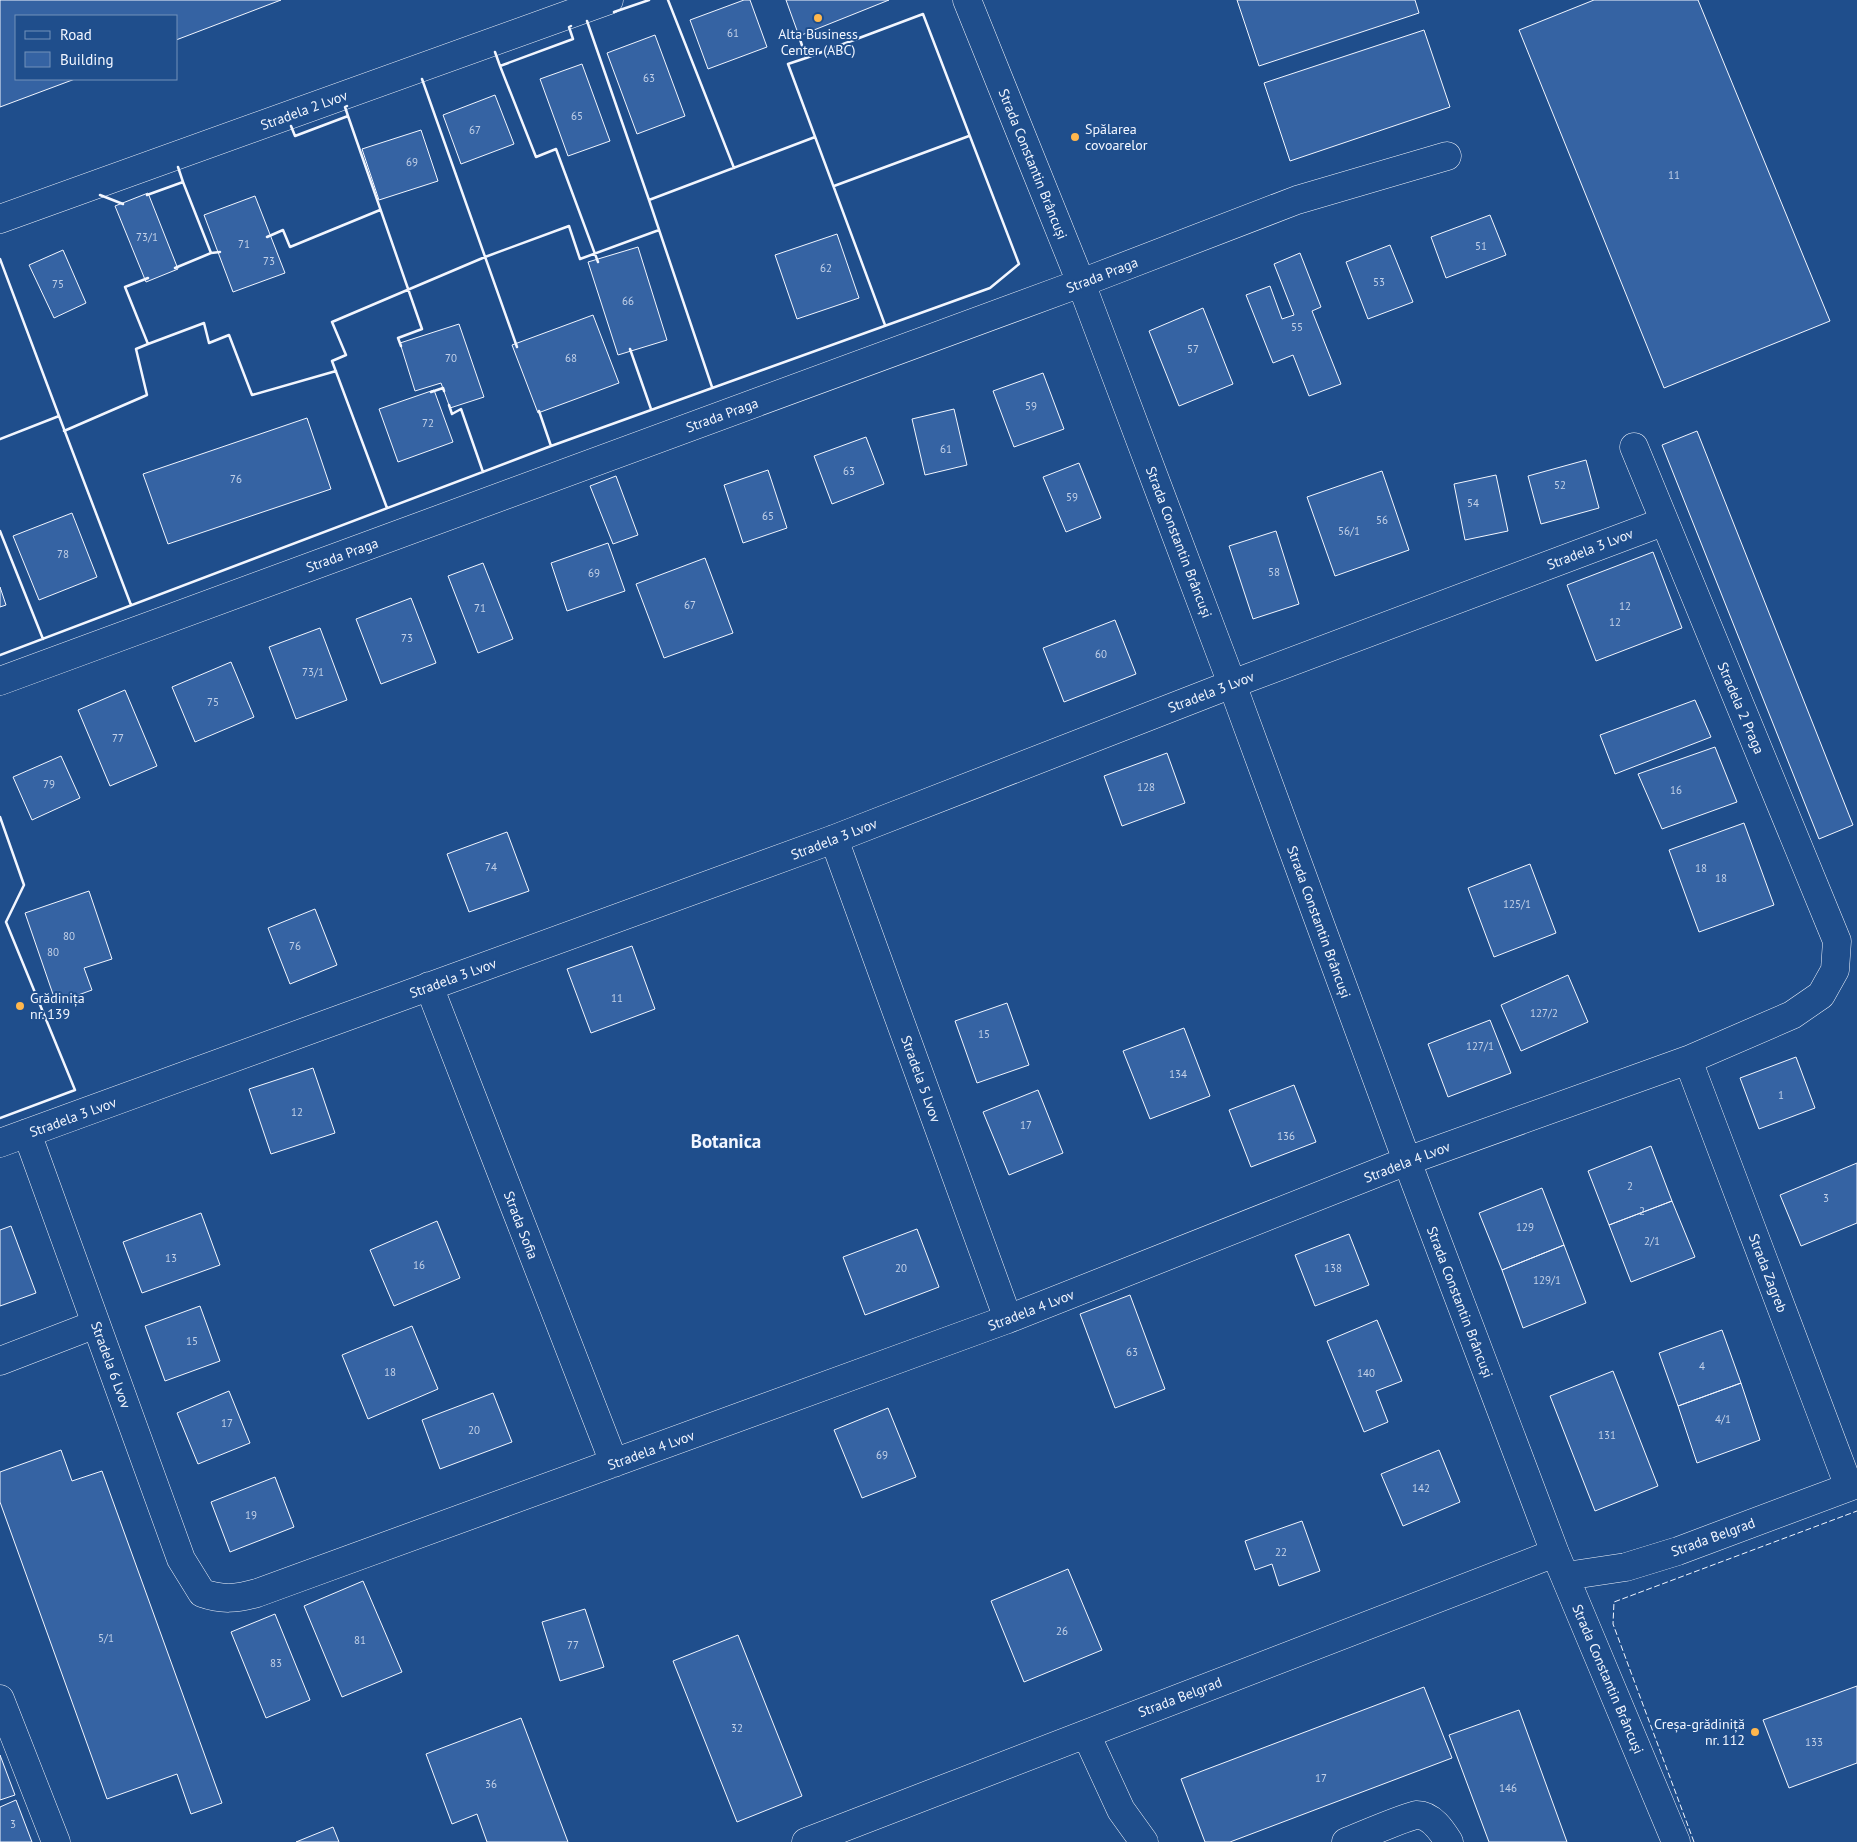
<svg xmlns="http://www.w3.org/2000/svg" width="1857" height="1842" viewBox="0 0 1857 1842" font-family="'PT Sans',sans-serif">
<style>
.building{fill:#3563a3;stroke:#f2f6ff}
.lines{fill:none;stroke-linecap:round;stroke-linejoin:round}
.minor-casing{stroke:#f2f6ff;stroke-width:29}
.minor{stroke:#1f4e8c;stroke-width:28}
.fence{stroke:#f2f6ff;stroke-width:1;stroke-dasharray:6 2.5;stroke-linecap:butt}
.wall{stroke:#f2f6ff;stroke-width:2.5}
.poi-dot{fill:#ffb74d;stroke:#1f4e8c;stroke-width:2}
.labels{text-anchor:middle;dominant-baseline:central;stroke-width:4;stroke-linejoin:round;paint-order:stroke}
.number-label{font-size:11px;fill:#c3d1e8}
.poi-label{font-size:14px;fill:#f2f6ff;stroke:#1f4e8c;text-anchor:start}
.street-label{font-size:14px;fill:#f2f6ff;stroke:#1f4e8c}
.district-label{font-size:19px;font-weight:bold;fill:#f2f6ff;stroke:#1f4e8c}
</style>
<rect width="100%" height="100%" fill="#1f4e8c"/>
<path class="building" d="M0,0H281L176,40V16H16V79H75L0,107Z
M744,0H750L767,47L708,69L690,20Z
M786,0H889L799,36Z
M1237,0H1415L1419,13L1259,66Z
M1594,0H1698L1830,321L1664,388L1519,30Z
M1424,30L1450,107L1290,161L1264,83Z
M655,35L685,116L637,134L607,53Z
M582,64L610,141L568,156L540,79Z
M495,95L514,144L461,164L443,115Z
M421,130L438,181L379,200L362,149Z
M148,193L178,269L146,282L115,206Z
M255,196L285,273L233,292L204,215Z
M1490,215L1506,255L1446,278L1431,237Z
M837,234L859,298L797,319L775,255Z
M1390,245L1413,302L1368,319L1346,262Z
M638,247L667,340L618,355L588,262Z
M63,250L86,303L54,318L29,265Z
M1300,253L1321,307L1312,311L1341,384L1309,396L1293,355L1273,363L1246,295L1270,286L1282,319L1294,315L1274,264Z
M1203,308L1233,384L1179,406L1149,331Z
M593,315L619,383L538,413L512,345Z
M459,324L484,397L450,408L441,383L415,391L400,343Z
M1043,373L1064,429L1014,447L993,391Z
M434,390L453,442L398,462L379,409Z
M954,409L967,465L925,475L912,419Z
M307,418L331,489L168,544L143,474Z
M1697,431L1853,825L1819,839L1662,445Z
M866,437L884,484L832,504L814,456Z
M1586,460L1599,508L1541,524L1528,476Z
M1079,463L1101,518L1066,532L1043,477Z
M768,470L787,528L743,543L724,485Z
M1382,471L1409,550L1335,576L1307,497Z
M1496,475L1508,531L1465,540L1454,484Z
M616,476L638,535L613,544L590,486Z
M72,513L97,577L39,600L13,536Z
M1276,531L1299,604L1253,619L1229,546Z
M608,543L625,591L567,611L551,563Z
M1653,552L1682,628L1596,661L1567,585Z
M705,558L733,633L664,658L636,584Z
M483,563L513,639L478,653L448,576Z
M0,587L6,605L0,607Z
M411,598L436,663L381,684L356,619Z
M1115,620L1136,674L1064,702L1043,648Z
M320,628L347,700L296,719L269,647Z
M231,662L254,717L195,742L172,687Z
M125,690L157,766L110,786L78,710Z
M1695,700L1711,737L1615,774L1600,735Z
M1715,747L1737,802L1662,829L1638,774Z
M1167,753L1185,803L1122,826L1104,776Z
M61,756L80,798L32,820L13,777Z
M1744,823L1774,905L1699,932L1669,850Z
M507,832L529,891L469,912L447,854Z
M1530,864L1556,933L1494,957L1468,888Z
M89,891L112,959L84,968L92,990L56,1003L25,913Z
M315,909L337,965L290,984L268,928Z
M632,946L655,1009L591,1033L567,969Z
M1568,975L1588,1022L1521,1051L1501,1005Z
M1007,1003L1029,1065L977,1083L955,1021Z
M1490,1020L1511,1073L1448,1097L1428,1044Z
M1184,1028L1210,1096L1150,1119L1123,1051Z
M1796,1057L1815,1108L1759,1129L1740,1078Z
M313,1068L335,1133L271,1154L249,1089Z
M1294,1085L1316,1142L1251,1167L1229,1110Z
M1038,1090L1063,1153L1009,1175L983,1112Z
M1651,1146L1672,1201L1609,1225L1588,1171Z
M1857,1163V1223L1801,1246L1780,1195Z
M1542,1188L1564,1245L1502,1270L1479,1213Z
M1672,1201L1695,1257L1631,1282L1609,1225Z
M201,1213L220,1265L142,1293L123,1242Z
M437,1221L460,1278L394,1306L370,1250Z
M11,1226L36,1293L0,1306V1230Z
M917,1229L939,1287L865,1315L843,1257Z
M1349,1234L1369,1285L1315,1306L1295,1255Z
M1564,1245L1586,1303L1523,1328L1502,1270Z
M1130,1295L1165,1389L1115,1408L1080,1314Z
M200,1306L220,1361L165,1381L145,1326Z
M1377,1320L1402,1381L1376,1391L1388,1422L1364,1432L1327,1341Z
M412,1326L438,1389L368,1419L342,1355Z
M1722,1330L1741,1383L1678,1406L1659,1353Z
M1613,1371L1658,1486L1595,1511L1550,1396Z
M1741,1383L1760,1440L1697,1463L1678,1406Z
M229,1391L250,1443L198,1464L177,1413Z
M493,1393L512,1442L440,1469L422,1420Z
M888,1408L916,1477L862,1498L834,1430Z
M61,1450L72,1481L102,1471L222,1803L191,1814L177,1774L107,1799L0,1502V1472Z
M1439,1450L1460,1502L1403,1526L1381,1474Z
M275,1477L294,1527L230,1552L211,1502Z
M1302,1521L1320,1571L1279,1586L1272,1564L1255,1570L1245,1541Z
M1068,1569L1102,1650L1024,1682L991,1601Z
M363,1581L402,1672L342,1697L304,1606Z
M585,1609L604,1667L560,1681L542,1622Z
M275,1614L310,1700L266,1718L231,1632Z
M738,1635L802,1796L737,1822L673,1661Z
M1857,1686V1763L1789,1788L1763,1720Z
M1424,1687L1452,1758L1230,1842H1205L1181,1779Z
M1519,1710L1567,1842H1489L1449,1735Z
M521,1718L568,1842H487L477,1814L452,1824L426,1754Z
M0,1755L15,1795L0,1800Z
M16,1800L32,1842H0V1807Z
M333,1827L339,1842H296Z"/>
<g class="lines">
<g class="minor-casing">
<path id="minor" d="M967,0L1081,283L1232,684L1407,1161L1555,1553L1676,1842
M0,219L609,0
M0,681L1081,283L1297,200L1447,156
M834,839L1008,1319
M429,986L614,1463
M1688,1060L1849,1487
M27,1133L181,1559L202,1593C222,1600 236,1599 257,1593L1008,1319L1407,1161L1688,1060L1792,1015L1821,995L1835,970L1837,941L1634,447
M0,1143L834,839L1232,684L1663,522
M0,1361L96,1324
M1566,1576L1626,1567L1678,1551L1857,1484
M0,1699L56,1842
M1086,1734L1121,1810L1144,1842
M806,1842L1555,1553
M1346,1842C1359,1837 1407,1816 1417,1815C1432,1815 1442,1831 1449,1842"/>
</g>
<use href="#minor" class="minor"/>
<path class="fence" d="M1694,1842L1613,1624L1614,1602L1857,1511"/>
<path class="wall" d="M668,0L734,168
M614,12L649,0
M587,21L649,200
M495,52L500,66L573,39L569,27L571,26
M806,58L788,64L885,325
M500,66L536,157L556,149L598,262
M422,79L517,347
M348,116L422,329L398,338L401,346
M291,126L295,136L348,116L345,107L347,106
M183,182L211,253
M834,186L969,136
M100,195L123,204
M147,195L183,182L178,167
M267,237L283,230L290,247L380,210
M0,259L59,416L0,439
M175,268L211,253L220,252
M148,344L204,323L209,343L229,335L252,395L336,371
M630,349L651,409
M712,387L649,200L815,137
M431,392L443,388L444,391
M449,405L452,414L461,409L483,472
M539,411L551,446
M59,416L131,605
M64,431L147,395L136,349L148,344L125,287L148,278
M387,508L332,361L346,355L332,322L485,257L569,226L580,259L659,230
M0,531L43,639
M0,655L551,446L990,288L1019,264L923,14L806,58L798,33
M0,817L24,885L6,922L75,1090L0,1118"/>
</g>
<g class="poi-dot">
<circle cx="818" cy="18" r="5"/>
<circle cx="1075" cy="137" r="5"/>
<circle cx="20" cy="1006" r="5"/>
<circle cx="1755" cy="1732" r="5"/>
</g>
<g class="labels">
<g class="number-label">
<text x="733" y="33">61</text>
<text x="649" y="78">63</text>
<text x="577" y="116">65</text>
<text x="475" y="130">67</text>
<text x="412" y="162">69</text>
<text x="1674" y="175">11</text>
<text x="147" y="237">73/1</text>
<text x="244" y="244">71</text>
<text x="1481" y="246">51</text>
<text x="269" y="261">73</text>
<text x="826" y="268">62</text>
<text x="1379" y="282">53</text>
<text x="58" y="284">75</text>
<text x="628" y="301">66</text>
<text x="1297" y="327">55</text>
<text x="1193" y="349">57</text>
<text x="451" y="358">70</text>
<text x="571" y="358">68</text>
<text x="1031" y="406">59</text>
<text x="428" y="423">72</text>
<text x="946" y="449">61</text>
<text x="849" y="471">63</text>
<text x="236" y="479">76</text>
<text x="1560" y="485">52</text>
<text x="1072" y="497">59</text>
<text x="1473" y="503">54</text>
<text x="768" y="516">65</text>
<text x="1382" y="520">56</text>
<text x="1349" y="531">56/1</text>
<text x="63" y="554">78</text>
<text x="1274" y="572">58</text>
<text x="594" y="573">69</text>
<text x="690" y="605">67</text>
<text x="1625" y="606">12</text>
<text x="480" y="608">71</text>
<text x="1615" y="622">12</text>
<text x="407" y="638">73</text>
<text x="1101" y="654">60</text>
<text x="313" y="672">73/1</text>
<text x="213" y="702">75</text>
<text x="118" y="738">77</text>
<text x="49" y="784">79</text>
<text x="1146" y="787">128</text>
<text x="1676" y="790">16</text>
<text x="491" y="867">74</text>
<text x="1701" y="868">18</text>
<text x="1721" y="878">18</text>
<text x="1517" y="904">125/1</text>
<text x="69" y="936">80</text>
<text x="295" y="946">76</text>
<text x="53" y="952">80</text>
<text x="617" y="998">11</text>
<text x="1544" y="1013">127/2</text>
<text x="984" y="1034">15</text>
<text x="1480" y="1046">127/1</text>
<text x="1178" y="1074">134</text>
<text x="1781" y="1095">1</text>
<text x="297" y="1112">12</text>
<text x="1026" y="1125">17</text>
<text x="1286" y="1136">136</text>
<text x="1630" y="1186">2</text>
<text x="1826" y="1198">3</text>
<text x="1642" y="1211">2</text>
<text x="1525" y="1227">129</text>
<text x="1652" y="1241">2/1</text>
<text x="171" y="1258">13</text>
<text x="419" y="1265">16</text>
<text x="901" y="1268">20</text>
<text x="1333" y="1268">138</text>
<text x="1547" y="1280">129/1</text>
<text x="192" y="1341">15</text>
<text x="1132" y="1352">63</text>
<text x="1702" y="1366">4</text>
<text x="390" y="1372">18</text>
<text x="1366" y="1373">140</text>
<text x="1723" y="1419">4/1</text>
<text x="227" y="1423">17</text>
<text x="474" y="1430">20</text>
<text x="1607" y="1435">131</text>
<text x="882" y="1455">69</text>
<text x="1421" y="1488">142</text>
<text x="251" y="1515">19</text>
<text x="1281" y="1552">22</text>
<text x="1062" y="1631">26</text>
<text x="106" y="1638">5/1</text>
<text x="360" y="1640">81</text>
<text x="573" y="1645">77</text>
<text x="276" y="1663">83</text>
<text x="737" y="1728">32</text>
<text x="1814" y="1742">133</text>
<text x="1321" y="1778">17</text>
<text x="491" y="1784">36</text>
<text x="1508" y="1788">146</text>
<text x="13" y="1824">3</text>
</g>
<g class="poi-label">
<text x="818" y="34" text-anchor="middle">Alta Business<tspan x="818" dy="16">Center (ABC)</tspan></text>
<text x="1085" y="129">Spălarea<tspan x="1085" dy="16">covoarelor</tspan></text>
<text x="30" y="998">Grădinița<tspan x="30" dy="16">nr. 139</tspan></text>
<text x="1745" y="1724" text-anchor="end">Creșa-grădiniță<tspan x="1745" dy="16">nr. 112</tspan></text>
</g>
<g class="street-label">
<text transform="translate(304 110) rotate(-20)">Stradela 2 Lvov</text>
<text transform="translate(1033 164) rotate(68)">Strada Constantin Brâncuși</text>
<text transform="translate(1102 275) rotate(-21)">Strada Praga</text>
<text transform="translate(722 415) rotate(-20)">Strada Praga</text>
<text transform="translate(1179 542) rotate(69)">Strada Constantin Brâncuși</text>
<text transform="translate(1590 549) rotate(-21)">Stradela 3 Lvov</text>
<text transform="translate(342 555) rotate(-20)">Strada Praga</text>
<text transform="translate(1211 692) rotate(-21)">Stradela 3 Lvov</text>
<text transform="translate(1741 708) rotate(67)">Stradela 2 Praga</text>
<text transform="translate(834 839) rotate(-21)">Stradela 3 Lvov</text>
<text transform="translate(1319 922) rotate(70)">Strada Constantin Brâncuși</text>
<text transform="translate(453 978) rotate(-20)">Stradela 3 Lvov</text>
<text transform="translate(921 1079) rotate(70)">Stradela 5 Lvov</text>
<text transform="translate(73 1117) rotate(-20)">Stradela 3 Lvov</text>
<text transform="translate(1407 1162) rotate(-21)">Stradela 4 Lvov</text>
<text transform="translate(521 1225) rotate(69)">Strada Sofia</text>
<text transform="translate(1768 1273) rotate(69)">Strada Zagreb</text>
<text transform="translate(1460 1302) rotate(69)">Strada Constantin Brâncuși</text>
<text transform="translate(1031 1310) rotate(-21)">Stradela 4 Lvov</text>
<text transform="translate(111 1365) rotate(70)">Stradela 6 Lvov</text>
<text transform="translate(651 1450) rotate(-20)">Stradela 4 Lvov</text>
<text transform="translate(1713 1537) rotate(-20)">Strada Belgrad</text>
<text transform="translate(1608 1679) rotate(67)">Strada Constantin Brâncuși</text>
<text transform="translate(1180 1697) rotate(-21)">Strada Belgrad</text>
</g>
<g class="district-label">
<text x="726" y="1141">Botanica</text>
</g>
</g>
<rect x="15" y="15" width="162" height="65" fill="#1f4e8c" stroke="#7391ba"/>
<rect x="25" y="31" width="25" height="8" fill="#1f4e8c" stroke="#7391ba"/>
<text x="60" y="40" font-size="15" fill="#f2f6ff">Road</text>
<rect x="25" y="52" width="25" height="15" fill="#3563a3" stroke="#7391ba"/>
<text x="60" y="65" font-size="15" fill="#f2f6ff">Building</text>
</svg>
